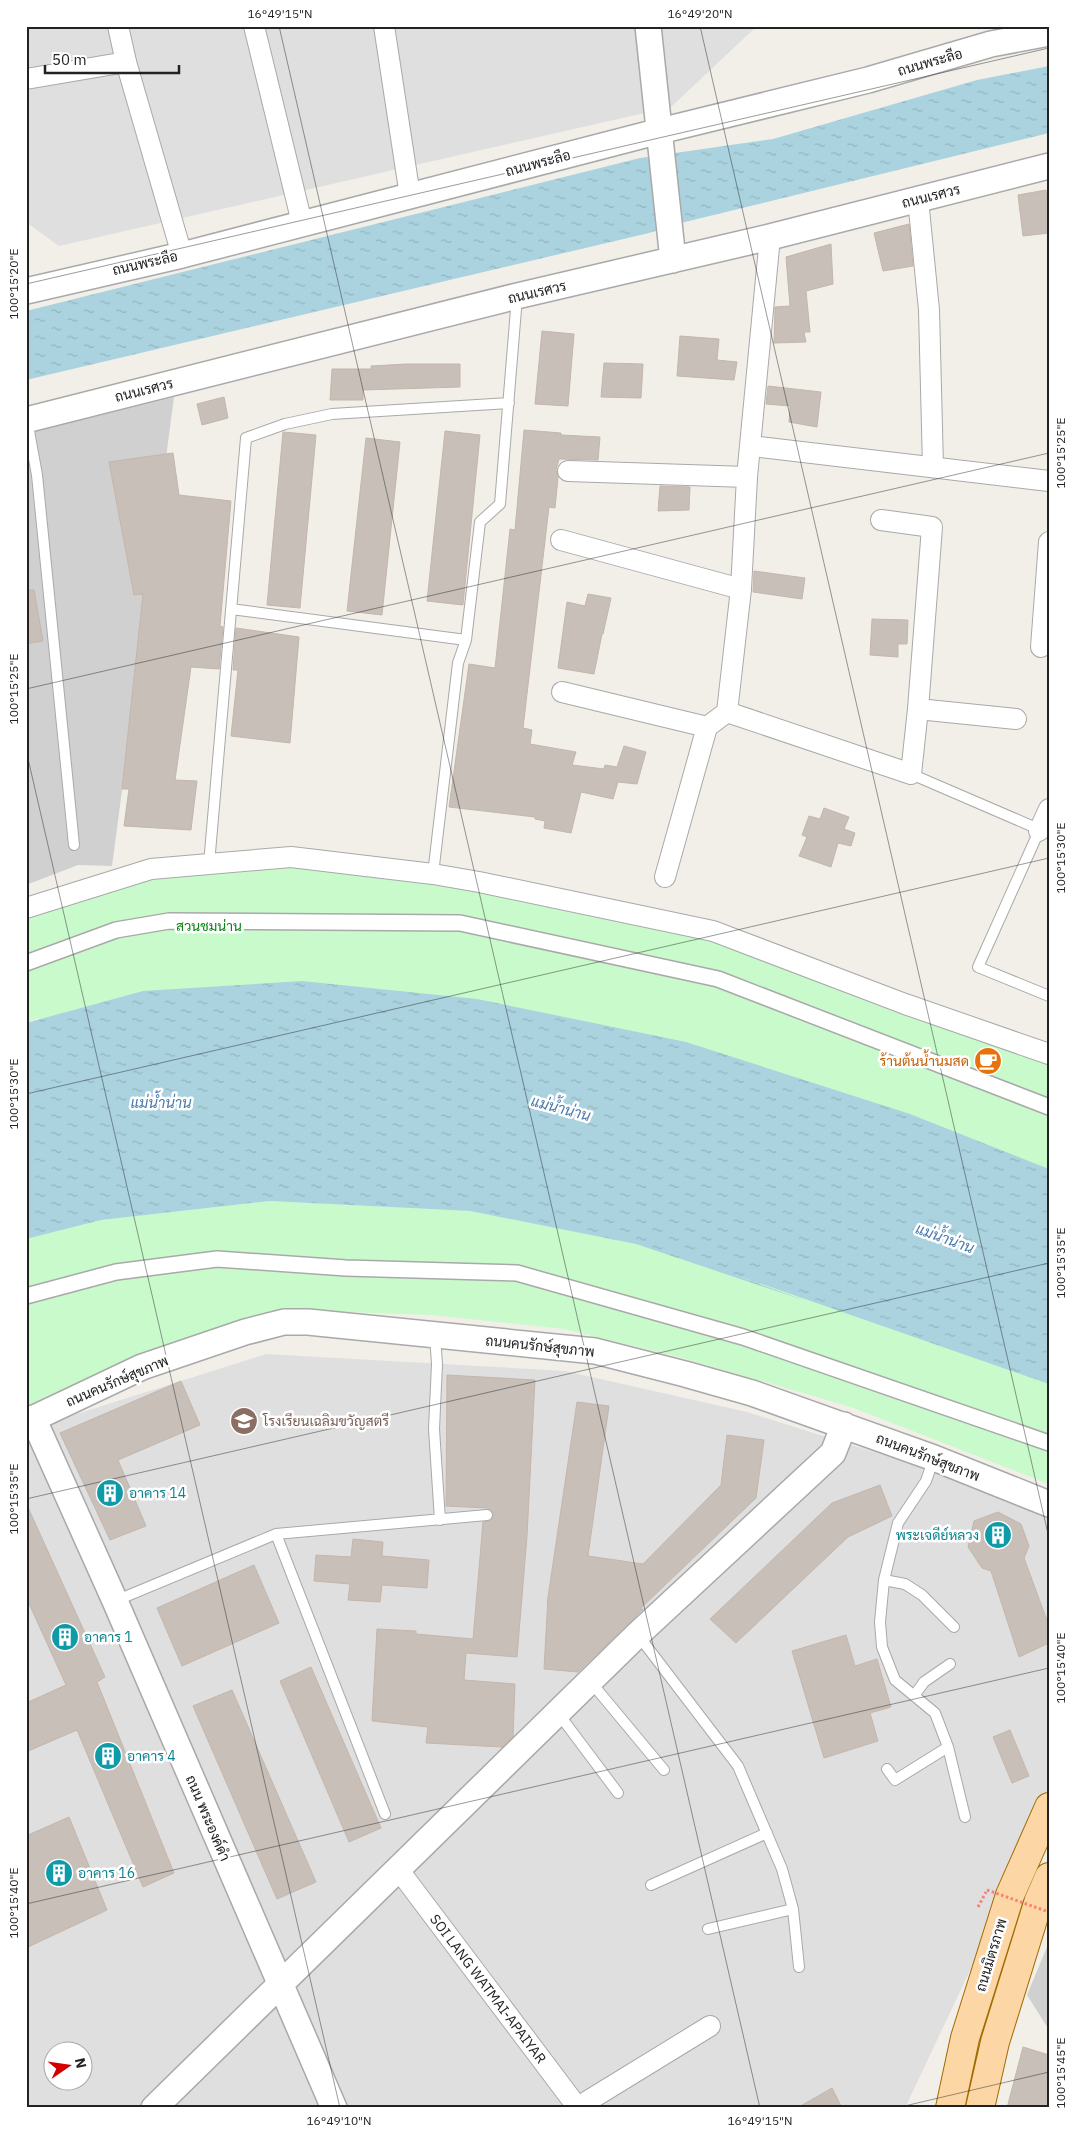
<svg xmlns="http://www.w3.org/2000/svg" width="1075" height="2134" viewBox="0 0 1075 2134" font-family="'IBM Plex Sans',Sarabun,sans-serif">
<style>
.residential{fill:#e0dfdf;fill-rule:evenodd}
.religious{fill:#d0d0d0}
.park{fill:#c8facc}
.water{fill:url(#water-ripples)}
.building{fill:#c7bfb8;stroke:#c4b6ab}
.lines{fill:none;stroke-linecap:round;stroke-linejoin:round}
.service-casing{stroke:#a9a9a9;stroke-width:12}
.pedestrian-casing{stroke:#a9a9a9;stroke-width:18}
.minor-casing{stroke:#a9a9a9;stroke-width:22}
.tertiary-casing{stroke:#a9a9a9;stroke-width:28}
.primary-casing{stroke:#a06b00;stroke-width:30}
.path{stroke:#fa8072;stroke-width:3;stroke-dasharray:2.5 2.5;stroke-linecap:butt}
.service{stroke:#fff;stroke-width:10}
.pedestrian{stroke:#fff;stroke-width:15}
.minor{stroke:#fff;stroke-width:20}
.tertiary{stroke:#fff;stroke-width:25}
.primary{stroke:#fcd6a4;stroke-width:28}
.path-bridge{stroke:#fa8072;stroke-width:3;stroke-dasharray:2.5 2.5;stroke-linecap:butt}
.ticks{fill:none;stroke:#222;stroke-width:1;stroke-opacity:0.45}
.labels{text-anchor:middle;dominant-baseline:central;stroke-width:5;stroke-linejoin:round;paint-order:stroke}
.street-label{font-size:14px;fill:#222;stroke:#fff}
.park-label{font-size:14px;fill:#0c8416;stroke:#fff}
.food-label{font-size:14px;fill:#c56008;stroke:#fff;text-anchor:end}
.education-label{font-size:14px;fill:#785e54;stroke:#fff;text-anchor:start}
.culture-label{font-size:14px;fill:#0d838f;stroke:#fff;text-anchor:start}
.water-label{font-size:15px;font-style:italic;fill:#4a7aab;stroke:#fff}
.neatline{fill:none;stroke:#222;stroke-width:2}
.ticks-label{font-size:12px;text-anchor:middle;fill:#222}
</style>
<defs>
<pattern id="water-ripples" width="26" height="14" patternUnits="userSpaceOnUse" patternTransform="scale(1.25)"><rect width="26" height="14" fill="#aad3df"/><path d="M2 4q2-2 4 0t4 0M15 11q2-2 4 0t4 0" fill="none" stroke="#92b5bf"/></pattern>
</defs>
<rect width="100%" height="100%" fill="#f2efe9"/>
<path class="residential" d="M26,26H757L671,107L59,246L26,222Z
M266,1354L565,1371L747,1412L1049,1507V1803L905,2108H26V1430ZM52,2052H82V2082H52Z"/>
<path class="religious" d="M174,397L112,866L78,865L26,885V434Z
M1049,1942V2030L1027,1995Z"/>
<path class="park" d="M303,859L713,931L1049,1062V1178L38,1018L26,1023V908L151,869Z
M270,1201L470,1211L662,1248L1049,1367V1484L851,1407L683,1358L564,1329L431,1315L290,1310L26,1410V1239L101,1220Z"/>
<path class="water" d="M1049,66V133L685,222L649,233L26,380V311L640,158L773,139L977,80Z
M302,981L477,999L686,1042L910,1114L1049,1169V1384L733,1274L809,1302L636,1244L470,1211L270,1201L101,1220L26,1239V1023L143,991Z"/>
<path class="building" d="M1046,190L1049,204V233L1023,236L1018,195Z
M909,224L913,266L883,271L874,233Z
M831,244L833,284L806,291L810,332H804L806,342L774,343L775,307L790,306L786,257Z
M542,331L574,334L568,406L535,404Z
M680,336L719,339L717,360L737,362L734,380L677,376Z
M604,363L643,364L641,398L601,397Z
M406,364H460V387L363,390V400H330L332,369H371V366Z
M768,386L821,392L817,427L789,422L790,406L766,404Z
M224,397L228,418L202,425L197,404Z
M524,430L561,433V435L600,437L598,460L559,459L556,470L558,477L555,508L549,507L523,728L532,730L530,744L576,752L572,765L604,769L605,765L617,767L624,746L646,752L637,784L618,782L613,799L581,792L571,833L544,828L545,821L535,819V817L449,807L469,664L495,668L510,529L515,530Z
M445,431L480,435L463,605L427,601Z
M283,432L316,435L300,608L267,605Z
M366,438L400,442L382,615L347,611Z
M173,453L179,495L231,501L220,626L223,627L219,669L191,667L175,780L197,781L191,830L124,826L129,789H122L143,594L134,595L109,462Z
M660,486L690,487L689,510L658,511Z
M754,571L805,578L802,599L753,592Z
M26,590H34L43,641L26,644Z
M588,594L611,598L603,634H602L594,674L558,668L567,602L585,606Z
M872,619L908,620L907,644H898V657L870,655Z
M236,628L299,637L290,743L231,736L238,670H233Z
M824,808L849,817L844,829L855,833L851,846L838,843L831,867L799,856L807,837L802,835L809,816L820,819Z
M447,1375L535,1380L527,1536L517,1657L466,1653L464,1680L515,1684L513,1737L502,1747L426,1743L428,1727L372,1721L377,1629L416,1631V1634L473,1639L483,1522L491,1520L494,1514L490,1509L487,1508L446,1506Z
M181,1381L200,1425L118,1460L146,1526L110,1540L60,1433Z
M577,1402L609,1406L588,1556L643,1564L721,1485L727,1435L764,1440L756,1498L640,1609H643L578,1672L544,1669L548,1597Z
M880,1485L892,1516L848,1537L736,1643L710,1619L832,1503Z
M26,1503L105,1677L97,1682L174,1873L143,1887L77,1730L26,1752V1703L66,1685L26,1597Z
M998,1512L1021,1524L1029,1546L1024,1558L1049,1626V1643L1019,1657L991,1571L982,1568L968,1547L974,1521Z
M353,1539L383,1542L382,1556L429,1560L427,1588L382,1585L380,1602L348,1600L350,1584L314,1581L316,1555L351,1557Z
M254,1565L279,1623L182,1666L157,1608Z
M846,1635L855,1666L877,1659L891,1707L870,1713L878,1741L824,1758L792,1651Z
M311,1667L381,1828L349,1842L280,1681Z
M232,1690L316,1882L277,1899L193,1706Z
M1010,1730L1029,1776L1012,1783L993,1737Z
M69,1817L107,1910L26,1948V1836Z
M1023,2047L1049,2055V2108H1007Z
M832,2088L842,2108H797Z"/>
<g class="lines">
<g class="service-casing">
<path id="service" d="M27,420L37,475L74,845
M231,609L466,640
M911,774L1041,830
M1039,831L978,967L1049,996
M209,864L246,438L285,424L332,414L509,403
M433,874L458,663L466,640L480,522L500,504L517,297
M435,1336L437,1364L434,1429L440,1520
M276,1534L385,1814
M884,1580L905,1584L922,1595L954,1627
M115,1601L276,1534L487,1515
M638,1635L738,1766L782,1869L793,1909L799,1967
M590,1681L664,1770
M914,1696L924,1682L950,1664
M558,1713L618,1793
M948,1747L965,1817
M887,1769L895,1780L948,1747L935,1713L895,1680L882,1647L880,1622L884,1580L898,1523L926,1481L934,1458
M651,1885L767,1833
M708,1929L793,1909"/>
</g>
<g class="pedestrian-casing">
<path id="pedestrian" d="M26,963L116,930L169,921L460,923L718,979L1049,1107
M26,1296L116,1272L217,1259L346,1268L517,1273L743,1337L1049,1443"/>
</g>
<g class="minor-casing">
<g id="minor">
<path d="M118,26L126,62L182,255"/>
<path d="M254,26L302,223"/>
<path d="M384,26L410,196"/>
<path d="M26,79L126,62"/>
<path d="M918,199L929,310L933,467"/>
<path d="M751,446L1049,481"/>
<path d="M568,471L747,477"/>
<path d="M561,540L741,589"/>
<path d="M1041,647L1049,542"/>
<path d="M562,692L707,727"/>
<path d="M918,709L1016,719"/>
<path d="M727,712L911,774L918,709L932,527L881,520"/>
<path d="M1039,831L1049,809"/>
<path d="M665,877L707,727L727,712L741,589L747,477L770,237"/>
<path d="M26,908L151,869L209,864L291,857L433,874L479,882L713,931L905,1004L1049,1054"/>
<path id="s1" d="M398,1869L578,2108"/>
<path d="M578,2107L710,2026"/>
</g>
</g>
<g class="tertiary-casing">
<path id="tertiary" d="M648,26L673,260
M26,291L182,255L660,131L868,80L991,44L1049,33
M26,420L517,296L770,237L1049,166
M33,1418L115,1601L334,2108
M26,1422L142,1367L245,1332L284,1322H308L595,1351L685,1374L752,1393L934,1458L1049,1504
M154,2108L637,1635L833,1453L844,1425"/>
</g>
<g class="primary-casing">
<path id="primary" d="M950,2108L965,2038L1010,1895L1049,1807
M980,2108L995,2042L1039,1900L1049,1877"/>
</g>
<path class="path" d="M978,1907L986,1892"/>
<use href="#service" class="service"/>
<use href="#pedestrian" class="pedestrian"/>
<use href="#minor" class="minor"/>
<use href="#tertiary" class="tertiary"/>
<use href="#primary" class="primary"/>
<path class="path-bridge" d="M987,1890L1049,1912"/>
</g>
<path class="ticks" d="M279,26L760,2108M700,26L1049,1538M26,284L1049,48M26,689L1049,453M26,750L340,2108M26,1094L1049,858M26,1499L1049,1263M26,1904L1049,1668M896,2108L1049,2072"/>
<defs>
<g id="cafe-disc" transform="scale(1.4375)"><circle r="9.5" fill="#e8710a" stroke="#fff"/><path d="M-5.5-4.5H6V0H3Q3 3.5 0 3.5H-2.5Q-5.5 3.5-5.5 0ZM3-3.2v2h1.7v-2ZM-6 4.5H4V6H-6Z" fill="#fff"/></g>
<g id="school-disc" transform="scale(1.4375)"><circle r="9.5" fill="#8d6e63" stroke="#fff"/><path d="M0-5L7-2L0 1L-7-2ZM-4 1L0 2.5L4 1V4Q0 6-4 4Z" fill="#fff"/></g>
<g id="building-disc" transform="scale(1.4375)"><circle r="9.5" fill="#0f9aa8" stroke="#fff"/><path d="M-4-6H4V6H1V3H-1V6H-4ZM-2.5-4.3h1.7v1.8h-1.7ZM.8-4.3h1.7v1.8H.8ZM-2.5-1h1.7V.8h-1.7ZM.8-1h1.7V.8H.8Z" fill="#fff"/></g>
</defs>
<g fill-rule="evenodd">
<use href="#cafe-disc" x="988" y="1061"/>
<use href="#school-disc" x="244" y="1421"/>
<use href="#building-disc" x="110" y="1493"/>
<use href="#building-disc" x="998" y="1535"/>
<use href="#building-disc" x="65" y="1637"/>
<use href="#building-disc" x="108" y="1756"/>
<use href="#building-disc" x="59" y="1873"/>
</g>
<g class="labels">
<g class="street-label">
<text transform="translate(930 62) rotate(-16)">ถนนพระลือ</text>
<text transform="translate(538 163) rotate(-15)">ถนนพระลือ</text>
<text transform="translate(931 196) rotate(-14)">ถนนเรศวร</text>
<text transform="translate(145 263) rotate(-13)">ถนนพระลือ</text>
<text transform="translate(537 292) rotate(-13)">ถนนเรศวร</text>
<text transform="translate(144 390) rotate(-14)">ถนนเรศวร</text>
<text transform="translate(540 1346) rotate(6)">ถนนคนรักษ์สุขภาพ</text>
<text transform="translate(117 1381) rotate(-23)">ถนนคนรักษ์สุขภาพ</text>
<text transform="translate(928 1457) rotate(21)">ถนนคนรักษ์สุขภาพ</text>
<text transform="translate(208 1818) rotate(67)">ถนน พระองค์ดำ</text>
<text transform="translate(991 1955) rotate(-73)">ถนนมิตรภาพ</text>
<text stroke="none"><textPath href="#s1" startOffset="150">SOI LANG WATMAI-APAIYAR</textPath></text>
</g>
<g class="park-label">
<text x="209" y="926">สวนชมน่าน</text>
</g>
<g class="food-label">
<text x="969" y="1061">ร้านต้นน้ำนมสด</text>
</g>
<g class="education-label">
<text x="263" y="1421">โรงเรียนเฉลิมขวัญสตรี</text>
</g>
<g class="culture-label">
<text x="129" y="1493">อาคาร 14</text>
<text x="979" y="1535" text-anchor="end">พระเจดีย์หลวง</text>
<text x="84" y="1637">อาคาร 1</text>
<text x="127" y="1756">อาคาร 4</text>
<text x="78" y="1873">อาคาร 16</text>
</g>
<g class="water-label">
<text x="161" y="1102">แม่น้ำน่าน</text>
<text transform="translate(561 1108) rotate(15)">แม่น้ำน่าน</text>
<text transform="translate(945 1238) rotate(20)">แม่น้ำน่าน</text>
</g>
</g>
<rect width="1075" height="2134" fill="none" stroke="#ffffff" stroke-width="55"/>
<g transform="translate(68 2066) rotate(77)"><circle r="24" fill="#ffffff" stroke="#a7a7a7"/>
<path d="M0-4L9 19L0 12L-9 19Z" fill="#d40000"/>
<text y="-8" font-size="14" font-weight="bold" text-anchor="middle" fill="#222222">N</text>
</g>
<path d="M45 65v8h134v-8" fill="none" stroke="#222222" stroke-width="2.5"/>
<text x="52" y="65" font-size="15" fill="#222222" stroke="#ffffff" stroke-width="4" paint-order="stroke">50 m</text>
<rect x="28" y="28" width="1020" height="2078" class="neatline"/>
<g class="ticks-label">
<text x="280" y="18">16°49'15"N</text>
<text x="700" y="18">16°49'20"N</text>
<text transform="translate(14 284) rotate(-90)" y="4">100°15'20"E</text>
<text transform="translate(1061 453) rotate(-90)" y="4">100°15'25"E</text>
<text transform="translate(14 689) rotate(-90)" y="4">100°15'25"E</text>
<text transform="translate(1061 858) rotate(-90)" y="4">100°15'30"E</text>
<text transform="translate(14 1094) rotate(-90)" y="4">100°15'30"E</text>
<text transform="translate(1061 1263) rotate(-90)" y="4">100°15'35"E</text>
<text transform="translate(14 1499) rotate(-90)" y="4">100°15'35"E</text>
<text transform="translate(1061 1668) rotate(-90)" y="4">100°15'40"E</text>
<text transform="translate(14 1903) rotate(-90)" y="4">100°15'40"E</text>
<text transform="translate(1061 2073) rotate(-90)" y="4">100°15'45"E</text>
<text x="339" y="2125">16°49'10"N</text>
<text x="760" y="2125">16°49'15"N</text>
</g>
</svg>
